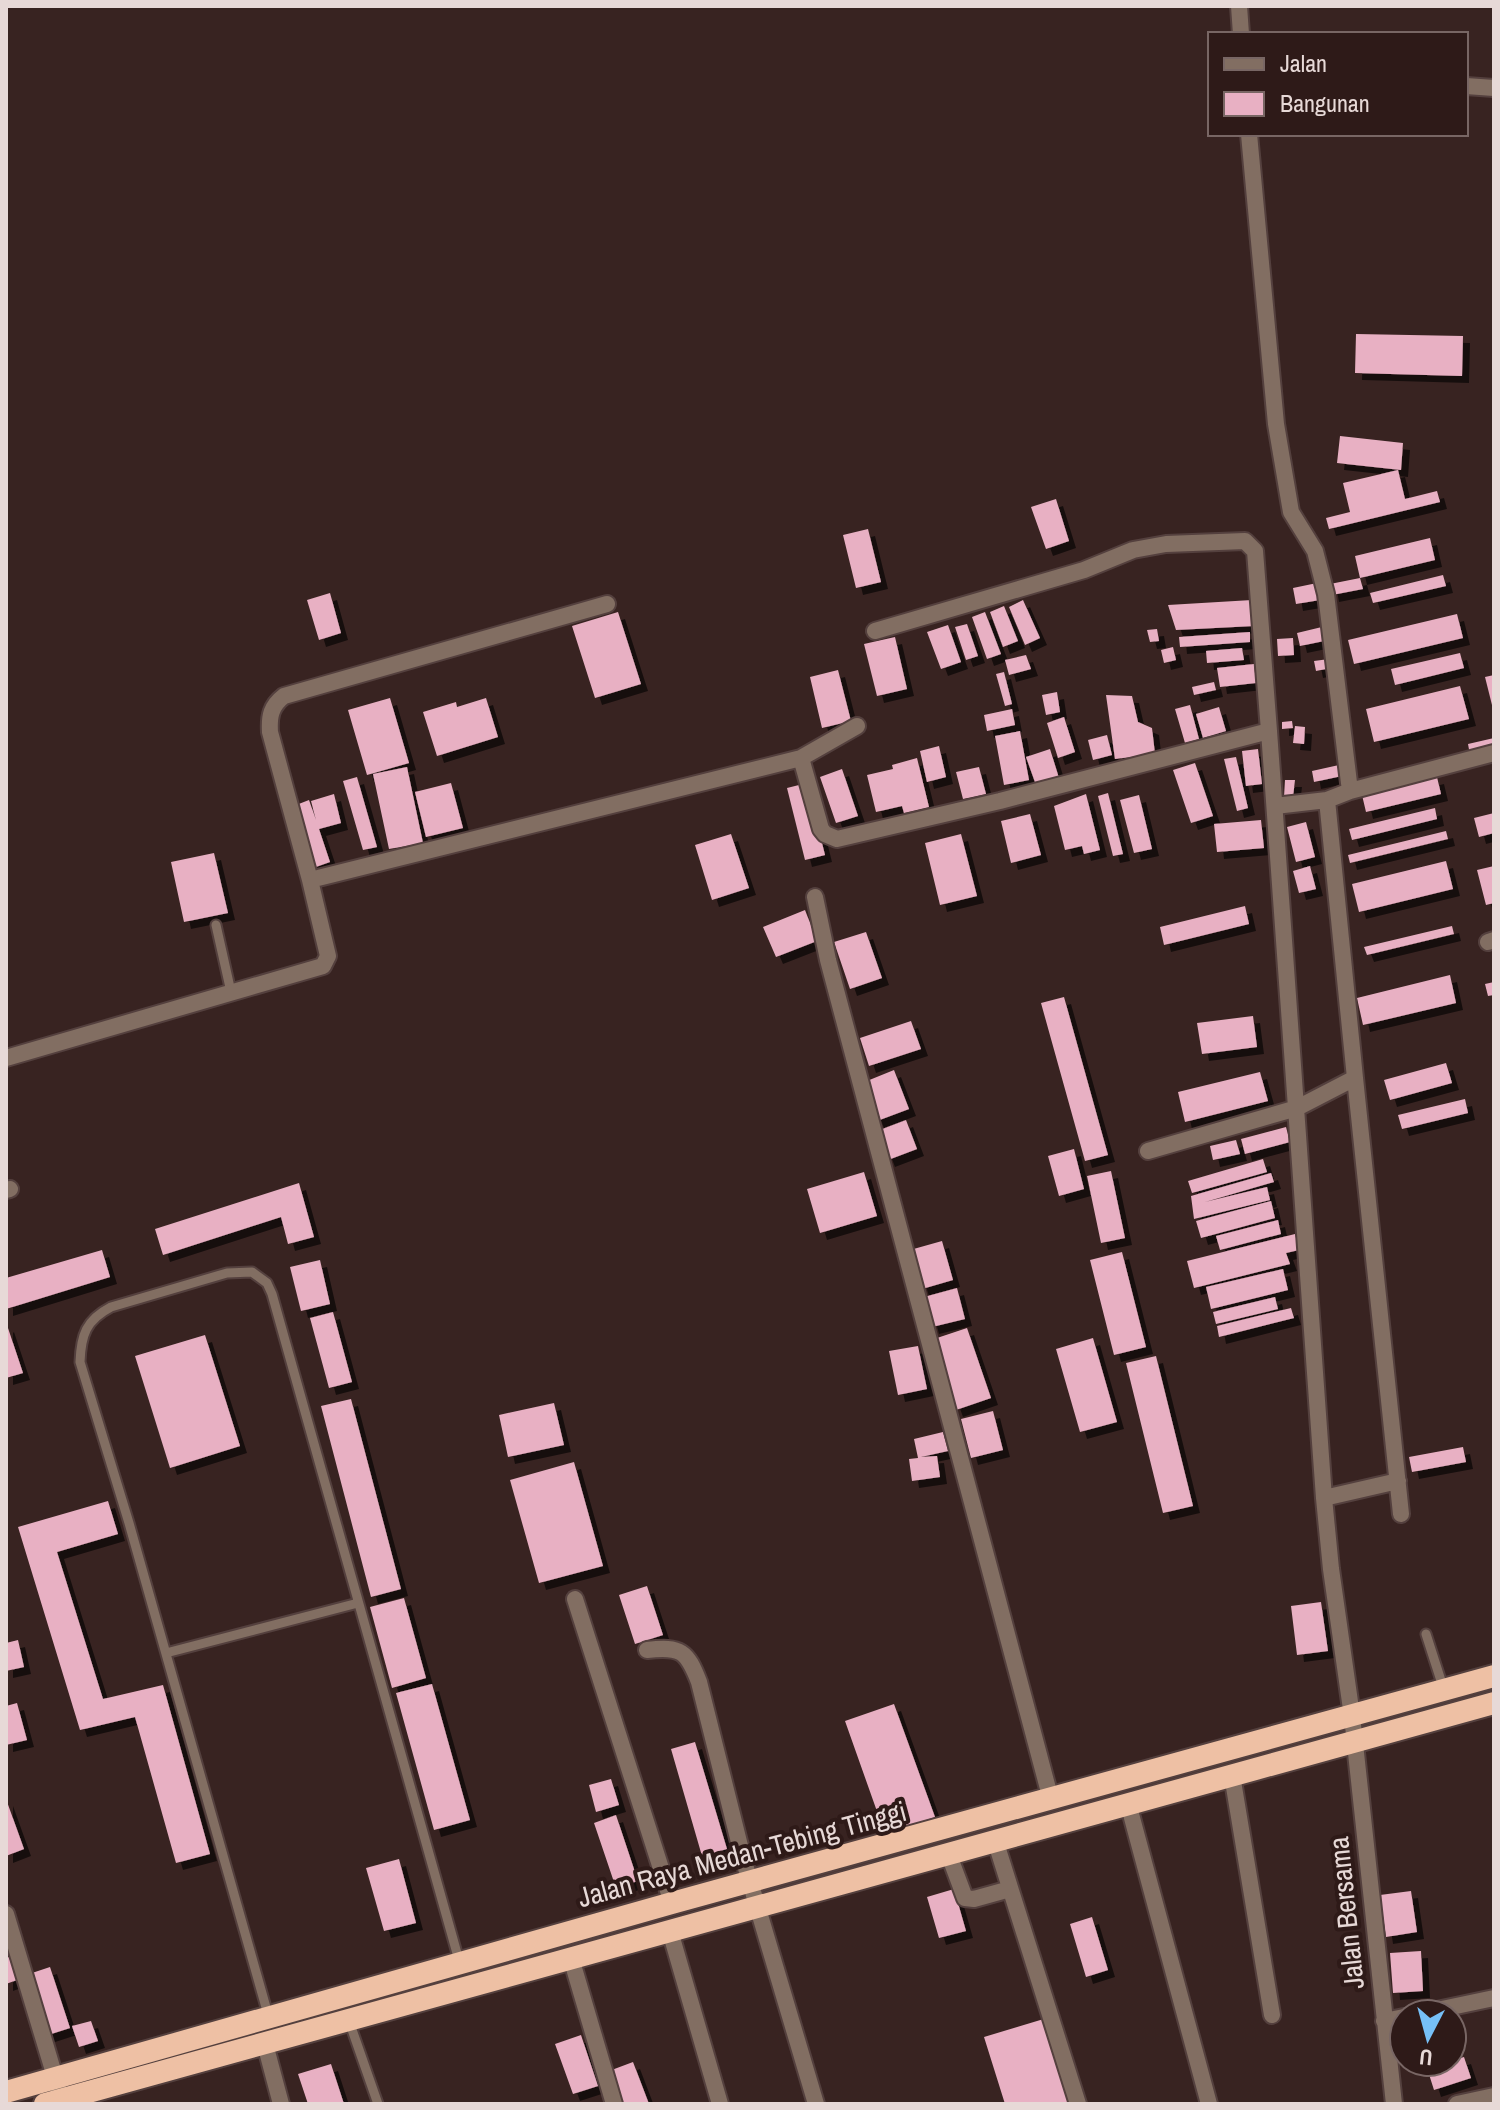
<svg xmlns="http://www.w3.org/2000/svg" width="1500" height="2110" viewBox="0 0 1500 2110" font-family="'Archivo Narrow',sans-serif">
<style>
.building{fill:#e8b0c3;filter:url(#shadow)}
.lines{fill:none;stroke-linecap:round;stroke-linejoin:round}
.service-casing{stroke:#54403e;stroke-width:13}
.minor-casing{stroke:#54403e;stroke-width:20}
.trunk-casing{stroke:#54403e;stroke-width:26}
.service{stroke:#826e62;stroke-width:9}
.minor{stroke:#826e62;stroke-width:16}
.trunk{stroke:#eec0a4;stroke-width:22}
.labels{text-anchor:middle;dominant-baseline:central;stroke-width:8;stroke-linejoin:round;paint-order:stroke}
.street-label{font-size:28px;fill:#e7d9d7;stroke:#2e1a18}
</style>
<defs>
<filter id="shadow"><feDropShadow dx="7" dy="7" stdDeviation="0" flood-color="#0009"/></filter>
</defs>
<rect width="100%" height="100%" fill="#382321"/>
<path class="building" d="M1356,334L1463,336L1462,376L1355,373Z
M1340,436L1403,443L1401,470L1337,463Z
M1398,470L1405,499L1437,491L1440,502L1329,529L1326,518L1350,512L1343,483Z
M1056,499L1069,541L1046,549L1031,507Z
M868,529L881,582L856,588L843,535Z
M1430,538L1435,560L1360,578L1363,589L1332,595L1330,584L1360,578L1355,556Z
M1443,575L1446,586L1373,603L1370,593Z
M1317,583L1320,600L1296,604L1293,588Z
M330,593L341,633L319,640L307,600Z
M1023,600L1040,638L1025,645L1009,607Z
M1252,600L1254,626L1176,630L1168,605Z
M1004,606L1018,641L1003,647L990,612Z
M618,612L641,684L595,698L572,626Z
M985,612L1001,654L987,659L972,617Z
M1457,614L1463,638L1354,664L1348,640Z
M967,624L978,656L966,660L955,627Z
M948,625L961,662L941,669L927,632Z
M1326,626L1329,640L1300,646L1297,633Z
M1157,629L1159,641L1150,642L1147,630Z
M1250,632V642L1180,647L1179,637Z
M895,637L907,689L877,696L864,644Z
M1293,638L1294,655L1278,656L1277,639Z
M1173,647L1176,660L1164,663L1161,650Z
M1242,648L1244,660L1207,663L1206,651Z
M1460,653L1464,668L1395,685L1391,669Z
M1026,655L1031,669L1009,675L1005,660Z
M1329,659L1331,668L1316,671L1314,661Z
M1254,664L1256,683L1220,687L1217,668Z
M838,670L851,721L822,728L810,677Z
M1004,672L1012,704L1005,706L996,674Z
M1494,675V709H1493L1485,677Z
M1214,682L1216,690L1194,695L1192,687Z
M1460,686L1469,719L1374,742L1366,709Z
M1057,692L1060,712L1046,715L1042,695Z
M1106,695L1132,696L1138,722L1152,728L1155,754L1115,759Z
M390,698L409,763L367,775L348,710Z
M486,698L498,737L437,756L423,712L456,702L457,707Z
M1190,705L1199,739L1185,743L1175,709Z
M1219,707L1226,731L1203,738L1196,714Z
M1012,709L1015,725L987,731L984,715Z
M1064,717L1075,752L1058,758L1047,723Z
M1292,721L1293,728L1282,729V722Z
M1295,726L1305,727L1304,744L1293,743Z
M1020,731L1029,780L1004,785L995,736Z
M1107,735L1112,755L1093,760L1088,740Z
M1494,738V749L1470,755L1468,744Z
M939,746L946,777L927,782L920,751Z
M1050,749L1059,778L1036,785L1026,757Z
M1258,749L1262,784L1246,786L1242,751Z
M1236,757L1248,808L1237,811L1224,759Z
M917,758L929,807L904,813L902,806L876,812L867,775L893,769L892,765Z
M1195,763L1213,816L1191,823L1173,770Z
M1339,765L1342,776L1314,782L1312,771Z
M407,767L423,843L389,849L373,774Z
M979,767L986,794L963,799L956,772Z
M842,769L858,816L836,823L820,777Z
M357,777L377,847L363,850L343,781Z
M1437,777L1441,794L1366,812L1362,795Z
M1285,780H1295L1293,797H1284Z
M451,783L463,828L426,837L415,792Z
M807,783L825,855L805,860L787,788Z
M1108,793L1123,854L1113,856L1098,796Z
M334,794L341,823L319,829L330,862L313,868L291,807L309,800L316,820L311,801Z
M1086,794L1100,850L1084,854L1082,846L1065,850L1054,806Z
M1139,795L1152,849L1134,853L1120,800Z
M1435,808L1437,819L1352,840L1349,829Z
M1494,813V833L1479,837L1474,818Z
M1030,814L1041,855L1011,863L1001,821Z
M1261,820L1264,848L1217,852L1214,824Z
M1306,822L1315,857L1296,862L1287,827Z
M1446,831L1448,839L1350,863L1348,855Z
M731,834L749,888L712,900L695,845Z
M961,834L977,896L940,905L925,843Z
M214,853L228,913L184,922L171,862Z
M1446,861L1453,889L1359,912L1352,884Z
M1310,866L1316,889L1299,893L1293,871Z
M1494,866V903L1486,905L1477,870Z
M1245,906L1249,924L1164,945L1160,927Z
M805,910L817,941L776,957L763,927Z
M1452,926L1454,934L1367,955L1364,947Z
M866,932L882,978L850,989L834,942Z
M1450,975L1456,1003L1363,1025L1357,998Z
M1494,982V995L1488,996L1485,984Z
M1064,997L1108,1155L1085,1161L1041,1003Z
M1253,1016L1257,1047L1202,1054L1197,1023Z
M911,1021L921,1049L869,1066L860,1038Z
M1446,1063L1452,1083L1390,1100L1384,1080Z
M894,1070L909,1109L877,1121L862,1083Z
M1260,1072L1268,1101L1185,1122L1178,1092Z
M1465,1099L1468,1113L1402,1129L1398,1115Z
M906,1120L917,1149L888,1160L877,1131Z
M1286,1127L1290,1142L1245,1154L1241,1139Z
M1236,1140L1240,1154L1213,1160L1210,1146Z
M1074,1149L1084,1189L1059,1196L1048,1156Z
M1263,1159L1267,1172L1192,1193L1188,1181Z
M1111,1171L1125,1238L1101,1243L1087,1176Z
M864,1172L877,1216L820,1233L807,1189Z
M1271,1173L1274,1182L1205,1202L1267,1187L1270,1200L1194,1219L1191,1196Z
M299,1183L314,1237L288,1244L281,1217L163,1255L155,1229Z
M1271,1201L1275,1218L1201,1238L1196,1221Z
M1278,1220L1281,1234L1220,1250L1216,1236Z
M1295,1234L1299,1250L1286,1253L1290,1264L1194,1288L1187,1261Z
M942,1241L953,1280L922,1289L910,1250Z
M102,1250L110,1277L6,1309V1278Z
M1122,1252L1146,1347L1114,1355L1090,1260Z
M320,1260L330,1304L301,1311L290,1267Z
M1283,1269L1288,1290L1211,1309L1206,1287Z
M957,1288L965,1319L932,1327L924,1297Z
M1275,1297L1278,1309L1216,1324L1213,1312Z
M1291,1308L1294,1318L1219,1337L1217,1326Z
M333,1312L352,1382L329,1388L310,1318Z
M7,1325L23,1373L6,1378V1326Z
M967,1328L991,1398L956,1410L931,1340Z
M205,1335L240,1446L170,1468L135,1356Z
M1093,1338L1117,1422L1080,1432L1056,1349Z
M918,1346L927,1389L898,1395L889,1351Z
M1156,1356L1193,1506L1163,1513L1126,1363Z
M351,1399L401,1589L371,1597L321,1406Z
M554,1403L564,1445L508,1457L499,1415Z
M993,1411L1003,1450L971,1458L961,1419Z
M943,1432L948,1451L921,1457L937,1456L940,1477L912,1481L909,1459L918,1458L914,1439Z
M1463,1447L1466,1462L1412,1472L1409,1457Z
M574,1462L603,1566L539,1583L510,1480Z
M108,1501L118,1534L57,1552L103,1699L163,1685L210,1854L176,1863L135,1717L80,1730L18,1527Z
M647,1586L663,1635L635,1644L619,1595Z
M404,1598L426,1678L392,1688L370,1607Z
M1321,1602L1328,1651L1297,1655L1291,1606Z
M18,1640L24,1667L6,1671V1643Z
M432,1684L470,1820L434,1830L396,1693Z
M17,1703L27,1740L6,1745V1706Z
M894,1704L935,1817L885,1834L845,1721Z
M695,1742L727,1849L702,1856L671,1749Z
M611,1779L619,1805L596,1812L589,1785Z
M6,1799L24,1849L6,1856Z
M616,1815L638,1881L616,1888L594,1823Z
M399,1859L416,1923L384,1931L366,1868Z
M954,1889L966,1931L939,1938L927,1897Z
M1411,1891L1417,1932L1386,1937L1380,1895Z
M1092,1917L1108,1970L1086,1977L1070,1924Z
M1421,1951L1423,1991L1393,1993L1390,1953Z
M9,1957L17,1980L6,1984V1958Z
M50,1967L70,2028L45,2036L26,1975Z
M1047,2018L1074,2104H1005L984,2037Z
M91,2021L98,2041L79,2047L72,2026Z
M581,2035L598,2086L573,2094L555,2044Z
M1464,2057L1471,2078L1434,2090L1427,2068Z
M633,2062L649,2104H621L609,2071Z
M331,2064L344,2104H308L298,2074Z"/>
<g class="lines">
<g class="service-casing">
<path id="service" d="M216,925L231,992
M1426,1634L1444,1690
M166,1653L358,1603
M269,2018L129,1523L80,1362C81,1335 86,1320 111,1307L227,1273L252,1272L267,1283L272,1294L460,1964
M349,2021L378,2104"/>
</g>
<g class="minor-casing">
<path id="minor" d="M1239,6L1241,34
M1466,86L1494,88
M875,631L1084,570L1133,550L1166,544L1245,541L1255,551L1269,731
M801,758L857,726
M1350,791L1494,753
M1275,806L1327,800
M310,880L270,732C269,716 271,706 284,696L607,604
M815,897L828,960L1051,1800
M1488,942L1494,940
M6,1058L323,966L328,956L310,880L801,758L821,829L825,834L837,839L1000,801L1269,731L1324,1498L1331,1569L1352,1716L1394,2104
M1355,1078L1401,1514
M1148,1151L1297,1108L1355,1078L1327,800L1350,791L1326,594L1315,551L1291,512L1276,424L1249,134
M6,1190L10,1189
M1324,1498L1398,1481
M575,1599L672,1903
M647,1650C681,1646 687,1651 699,1682L743,1858L816,2104
M1232,1775L1272,2015
M1128,1803L1209,2104
M996,1843L1078,2104
M949,1855L965,1898L974,1899L1010,1889
M6,1914L58,2087
M670,1931L720,2104
M571,1958L614,2104
M1418,2014L1494,1998
M1384,2021L1404,2017
M265,2044L281,2104
M1457,2104L1494,2096"/>
</g>
<g class="trunk-casing">
<path id="trunk" d="M6,2092L672,1903L1494,1676
M45,2104L1494,1703"/>
</g>
<use href="#service" class="service"/>
<use href="#minor" class="minor"/>
<use href="#trunk" class="trunk"/>
</g>
<g class="labels">
<g class="street-label">
<text transform="translate(742 1854) rotate(-15)">Jalan Raya Medan-Tebing Tinggi</text>
<text transform="translate(1346 1913) rotate(-96)">Jalan Bersama</text>
</g>
</g>
<rect width="1500" height="2110" fill="none" stroke="#e7d9d7" stroke-width="16"/>
<rect x="1208" y="32" width="260" height="104" fill="#2e1a18" stroke="#786664" stroke-width="2"/>
<rect x="1224" y="58" width="40" height="12" fill="#826e62" stroke="#786664" stroke-width="2"/>
<text x="1280" y="72" font-size="24" fill="#e7d9d7">Jalan</text>
<rect x="1224" y="92" width="40" height="24" fill="#e8b0c3" stroke="#786664" stroke-width="2"/>
<text x="1280" y="112" font-size="24" fill="#e7d9d7">Bangunan</text>
<g transform="translate(1428 2038) rotate(186)"><circle r="38" fill="#2e1a18" stroke="#786664" stroke-width="2"/>
<path d="M0-6L14 30L0 20L-14 30Z" fill="#76c0f7"/>
<text y="-12" font-size="22" font-weight="bold" text-anchor="middle" fill="#e7d9d7">U</text>
</g>
</svg>
